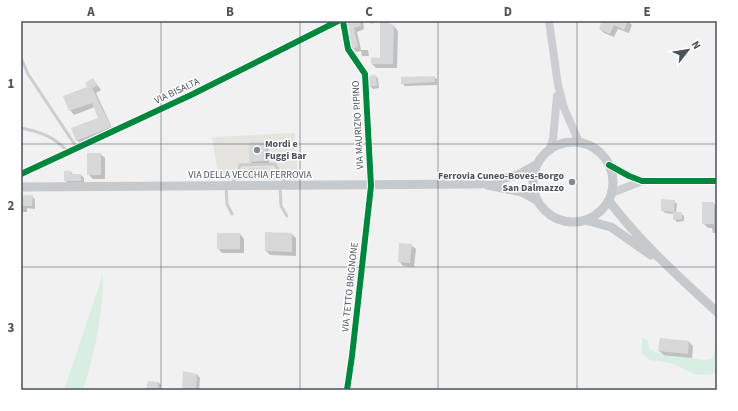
<svg xmlns="http://www.w3.org/2000/svg" width="738" height="411" viewBox="0 0 738 411" font-family="'Source Sans 3',sans-serif">
<style>
.commercial{fill:#e5e4df}
.green{fill:#d8eee2}
.shadow{fill:#0003}
.building{fill:#d7d8da}
.lines{fill:none;stroke-linecap:round;stroke-linejoin:round}
.lane{stroke:#cccdcf;stroke-width:3}
.secondary{stroke:#ccced1;stroke-width:8}
.primary{stroke:#c7cacd;stroke-width:9}
.cycleway-casing{stroke:#fff;stroke-width:8}
.cycleway{stroke:#00873e;stroke-width:6}
.grid{fill:none;stroke:#4a525c;stroke-width:1;stroke-opacity:0.55}
.poi-dot{fill:#848a90;stroke:#fff;stroke-width:1.5}
.labels{text-anchor:middle;dominant-baseline:central;stroke-width:3;stroke-linejoin:round;paint-order:stroke}
.street-label{font-size:10px;fill:#4a525c;stroke:#fff}
.poi-label{font-size:10px;font-weight:bold;fill:#4a525c;stroke:#fff;text-anchor:start}
.neatline{fill:none;stroke:#4a525c;stroke-width:1.5}
.grid-label{font-size:13px;text-anchor:middle;font-weight:bold;fill:#4a525c}
</style>
<rect width="100%" height="100%" fill="#f1f1f1"/>
<path class="commercial" d="M295,133L298,180H219L212,137Z"/>
<path class="green" d="M103,274C103,314 95,352 83,390H64Z
M717,328V374L697,375L671,363L650,360L642,354V338L648,340L649,348L657,353L704,360L711,359L714,356Z"/>
<path class="shadow" d="M350,21H363L364,29L357,32L361,50H368L369,56H362L361,51L356,52L353,48Z
M367,21H374L373,24Z
M381,21L394,26L398,31L397,68H376L372,64V58L380,59Z
M603,21H628L632,25L629,33L618,29L614,37L604,33L600,29Z
M376,76L378,79L379,88L373,89L370,86L369,77Z
M434,77L437,79V85L405,86L402,83Z
M93,79L101,90L96,93L114,132L82,145L77,140L99,118L95,107L74,115L70,110L88,88Z
M266,143L268,146L269,164H253L250,161Z
M100,154L105,158V179H93L88,174Z
M267,168L268,173L250,172Z
M71,172L74,175H81L84,178V183H68L65,180Z
M32,196L35,199V209L27,208V212H21V197Z
M674,201L677,204L676,213H681L684,216V221L677,222L674,219V214L665,213L662,210Z
M713,203L717,206V233H713L712,228H708L703,223Z
M240,234L244,239V253H222L218,248Z
M292,234L296,238V256L270,255L266,251Z
M411,245L416,249L414,267L403,266L399,261Z
M660,339L689,342L693,346L692,358L664,355L659,351Z
M197,374L200,378L199,390H183Z
M148,382H158L161,385L160,390H147Z"/>
<path class="building" d="M349,21H360L361,26L354,28L358,47L352,49L347,26Z
M380,21H384L394,25L393,64H371V57L380,58Z
M602,21H628L624,30L614,25L610,34L599,29Z
M376,75L377,86H369L368,76Z
M435,76V82L401,84V77Z
M93,78L97,86L92,88L111,127L76,141L71,128L98,118L92,103L69,111L63,96L87,87L85,83Z
M249,142H266L267,161L249,162Z
M87,153H101V175H87Z
M267,167V172L249,173V168Z
M64,171H71V174H81V181H64Z
M26,195H33L32,206H21V196Z
M661,199L675,200L674,212H682V219L673,220V212L661,211Z
M702,202H714V224H702Z
M265,232L292,233V252L265,251Z
M217,233H240V249H217Z
M399,243L412,244L410,263L398,262Z
M660,338L689,341L688,354L658,351Z
M183,371L197,374L196,390H182Z
M148,381L158,382V390H146Z"/>
<g class="lines">
<path class="lane" d="M343,21L348,49L365,74L371,186L352,356L347,390
M21,58L28,74L77,148
M21,128C41,132 55,137 68,152
M21,174L191,95L338,21
M236,176L240,165L275,164L281,175
M232,184L236,176L281,175L285,183
M226,187L227,204L232,214
M280,187L281,206L287,216"/>
<path class="secondary" d="M549,21L558,85L564,108L579,142
M549,150L553,139L557,96
M609,165L629,176L642,181H717
M612,193L642,181"/>
<path class="primary" d="M533 182a40 40 0 1 1 80 0a40 40 0 1 1-80 0Z
M487,185L522,192L538,201
M21,187L480,184L518,175L536,165
M609,201C640,242 679,277 717,312
M585,220L611,227L651,255"/>
<g class="cycleway-casing">
<path id="cycleway" d="M343,21L348,49L365,74L371,186L352,356L347,390
M609,165L629,176L642,181H717
M21,174L191,95L338,21"/>
</g>
<use href="#cycleway" class="cycleway"/>
</g>
<path class="grid" d="M161,21V390M300,21V390M438,21V390M577,21V390M21,144H717M21,267H717"/>
<g class="poi-dot">
<circle cx="257" cy="150" r="4"/>
<circle cx="572" cy="182" r="4"/>
</g>
<g class="labels">
<g class="street-label">
<text transform="translate(177 91) rotate(-25)">VIA BISALTA</text>
<text transform="translate(358 125) rotate(-93)">VIA MAURIZIO PIPINO</text>
<text x="250" y="175">VIA DELLA VECCHIA FERROVIA</text>
<text transform="translate(350 287) rotate(-84)">VIA TETTO BRIGNONE</text>
</g>
<g class="poi-label">
<text x="265" y="144">Mordi e<tspan x="265" dy="12">Fuggi Bar</tspan></text>
<text x="564" y="176" text-anchor="end">Ferrovia Cuneo-Boves-Borgo<tspan x="564" dy="12">San Dalmazzo</tspan></text>
</g>
</g>
<rect width="738" height="411" fill="none" stroke="#ffffff" stroke-width="44"/>
<g transform="translate(688 50) rotate(59)" stroke="#ffffff" stroke-width="3" paint-order="stroke">
<path d="M0-3L7 15L0 10L-7 15Z" fill="#4a525c"/>
<text y="-6" font-size="11" font-weight="bold" text-anchor="middle" fill="#4a525c">N</text>
</g>
<rect x="22" y="22" width="694" height="367" class="neatline"/>
<g class="grid-label">
<text x="91" y="16">A</text>
<text x="230" y="16">B</text>
<text x="369" y="16">C</text>
<text x="508" y="16">D</text>
<text x="647" y="16">E</text>
<text x="11" y="88">1</text>
<text x="11" y="210">2</text>
<text x="11" y="332">3</text>
</g>
</svg>
